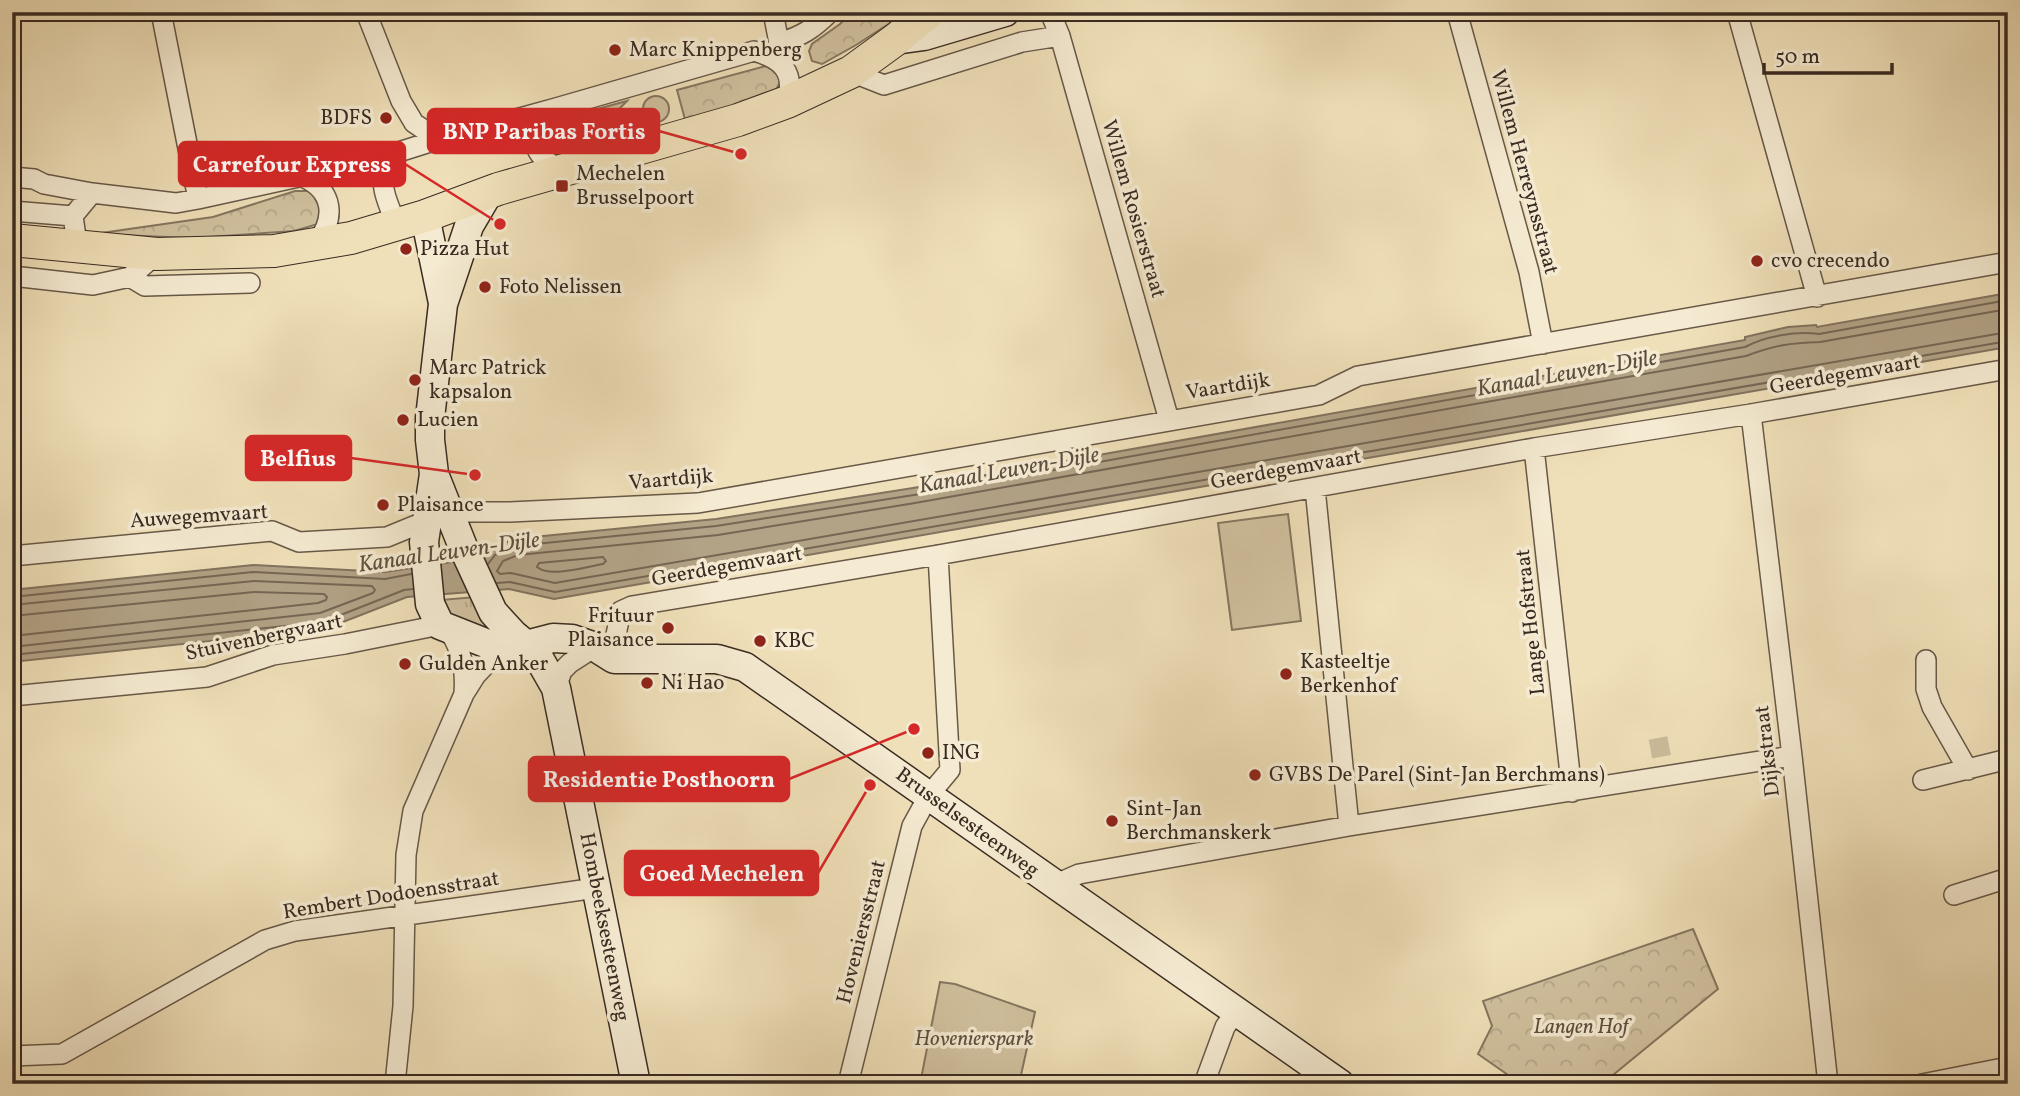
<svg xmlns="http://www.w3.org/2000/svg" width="2020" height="1096" viewBox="0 0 2020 1096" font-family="Vollkorn,serif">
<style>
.grass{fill:url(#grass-tufts);stroke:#857660;stroke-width:2}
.forest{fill:url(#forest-crowns);stroke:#857660;stroke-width:2}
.park{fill:#d1c19f;stroke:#857660;stroke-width:2}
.water{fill:#b2a286;stroke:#82725e;stroke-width:2}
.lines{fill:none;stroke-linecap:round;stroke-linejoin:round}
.shore{stroke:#766654;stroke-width:2}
.street-tunnel{stroke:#cbbc9b;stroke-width:19;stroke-dasharray:19 10;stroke-linecap:butt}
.street-casing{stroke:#675848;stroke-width:22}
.secondary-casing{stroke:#392b22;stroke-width:31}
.primary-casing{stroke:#392b22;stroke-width:34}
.street{stroke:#f5ebd2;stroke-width:19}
.secondary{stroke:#f5ebd2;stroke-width:28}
.primary{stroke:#f0e0b9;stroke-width:32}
.poi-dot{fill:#8f2418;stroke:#f5ebd2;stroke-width:2.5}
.labels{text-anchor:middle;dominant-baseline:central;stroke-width:7;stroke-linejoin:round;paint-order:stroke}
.poi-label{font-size:21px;fill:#392b22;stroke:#f5ebd2;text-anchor:start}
.street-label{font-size:21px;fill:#392b22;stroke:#f5ebd2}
.park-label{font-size:21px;font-style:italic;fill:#5f5041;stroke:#f5ebd2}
.water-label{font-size:23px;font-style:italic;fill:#5d4f40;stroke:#f5ebd2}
.leader{fill:none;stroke:#d62828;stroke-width:2.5}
.callout-dot{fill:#d62828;stroke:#f5ebd2;stroke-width:2.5}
.callout{fill:#d62828;stroke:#d62828;stroke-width:2.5}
.callout-label{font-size:23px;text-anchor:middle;font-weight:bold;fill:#fff}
</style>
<defs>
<pattern id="grass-tufts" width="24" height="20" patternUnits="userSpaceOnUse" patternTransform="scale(1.75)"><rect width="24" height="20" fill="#d1c19f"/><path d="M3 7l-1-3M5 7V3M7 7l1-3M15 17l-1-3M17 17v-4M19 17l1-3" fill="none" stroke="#b4a689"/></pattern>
<pattern id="forest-crowns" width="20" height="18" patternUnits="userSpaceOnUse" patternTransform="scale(1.75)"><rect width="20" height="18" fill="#d1c19f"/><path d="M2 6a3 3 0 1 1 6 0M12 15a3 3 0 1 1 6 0" fill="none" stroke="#b4a689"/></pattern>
</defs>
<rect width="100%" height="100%" fill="#f0e0b9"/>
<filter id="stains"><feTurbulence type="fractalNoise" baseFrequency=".00286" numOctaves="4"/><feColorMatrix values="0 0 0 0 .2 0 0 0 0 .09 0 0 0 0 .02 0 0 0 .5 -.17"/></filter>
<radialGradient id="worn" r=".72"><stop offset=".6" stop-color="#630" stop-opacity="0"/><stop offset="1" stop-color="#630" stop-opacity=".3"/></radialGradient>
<path class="grass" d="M476,597L490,621L484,627L455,624L440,600Z"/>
<path class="forest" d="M852,12H907L856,45L822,64L812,61L809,51L812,44L840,24Z
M766,66L777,72L780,82L774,94L686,123L677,90Z
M627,101L617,111L615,122L623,132L638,136L558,155L546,138L556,120Z
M295,191H311L320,208L318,224L294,231L193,238L94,234L213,217Z
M1693,929L1718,989L1602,1084H1521L1478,1054L1492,1026L1483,1001Z"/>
<path class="park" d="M643 109a13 13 0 1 1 26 0a13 13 0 1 1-26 0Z
M1288,514L1301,621L1232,630L1218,523Z
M940,982L955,984L1035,1012L1019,1084H920Z"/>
<path class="water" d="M2008,293V347L554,599L509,589L407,597L325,629L12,662V590L253,565L385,572L487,557L485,552L513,539L716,519L913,488L1745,340V337L1788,327L1816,325L1817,327Z"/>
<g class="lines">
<path class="shore" d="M2008,309L1820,342C1790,343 1775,345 1746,356L915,503L718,535L518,555L503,561L497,571L500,574L511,573L555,583L2008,332
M603,557L606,561L603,564C586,567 550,578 537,567L539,563Z
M488,564L495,555L515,546L716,526L914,495L1745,347C1765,336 1796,331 1819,334L2008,300
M497,583L510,582L555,592L2008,341
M12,597L253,572L385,579L411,574
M12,605L254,581L372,586L375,590L373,593L320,613L12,647
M12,616L254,592L324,594L327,597L326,600L318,603L12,636
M12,655L323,622L404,590L413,589"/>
<path class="street-tunnel" d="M1658,738L1663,765"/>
<g class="street-casing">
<path id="street" d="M161,12L198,199
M366,12L401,101L414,123L439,140
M773,12L779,43C802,36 813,29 830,12
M1050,12L1060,36L1169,420
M1457,12L1529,272L1543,344
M1737,12L1817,297
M851,72L884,85L1022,42L1060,36
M552,110C549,112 545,113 542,116C527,130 534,155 551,164C556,166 563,167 568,168
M392,153C376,180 385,198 397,225
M12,177L34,179L44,184L92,193L176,203L198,199L367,162L465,131L480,129L556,108L754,51C781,59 796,71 787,102
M303,177C334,191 336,218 316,244
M12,211L73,216
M84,248L76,237L73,216L92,193
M12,276L93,285L130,277L157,254
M130,277L145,286L250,283
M1751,414L1792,756L1828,1084
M1534,448L1572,792
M1315,488L1349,826
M450,512H510L698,503L1319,395L1358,376L2008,262
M12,556L272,531L299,542L387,537L426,521
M447,628C461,647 466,669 464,693
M614,659V644L621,611L632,606L938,555L1534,448L1751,414L2008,369
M1926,660V689L1932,707L1968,770
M556,688L562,671L570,663L595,647
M12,696L207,677L273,655L345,644L440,625
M1923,780L2008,759
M1054,885L1079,874L1349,826L1792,756
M1954,895L2008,878
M12,1056L62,1054L265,940L295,931L596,888
M395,1084L403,1006L406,855L413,811L464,694L476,675L493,657L502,651L515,648
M848,1084L912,826L929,795L950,770L938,555
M1204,1084L1225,1027L1236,1011
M1922,1084L2008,1067"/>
</g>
<g class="secondary-casing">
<path id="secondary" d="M895,40L924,36L1005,12
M489,192L469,226L443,304L430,418V440L434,474L463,547L493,612L513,634L536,653L556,688L636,1084
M425,216L443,303
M434,474L424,542L430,604L440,625L493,646L526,645L553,638L572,639L595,647L614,659H717L745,667L1340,1084"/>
</g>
<g class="primary-casing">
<path id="primary" d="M12,240L157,254L274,251L351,238L425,216L498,189L738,120L787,102L851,72L895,40L929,12"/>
</g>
<use href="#street" class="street"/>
<use href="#secondary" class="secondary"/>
<use href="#primary" class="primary"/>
</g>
<g class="poi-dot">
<circle cx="615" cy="50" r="7"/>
<circle cx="386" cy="118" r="7"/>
<rect x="555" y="179" width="14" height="14" rx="3.5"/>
<circle cx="406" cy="249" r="7"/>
<circle cx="1757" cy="261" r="7"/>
<circle cx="485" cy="287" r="7"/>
<circle cx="415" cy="380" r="7"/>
<circle cx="403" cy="420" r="7"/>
<circle cx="383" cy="505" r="7"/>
<circle cx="668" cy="628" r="7"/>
<circle cx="760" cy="641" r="7"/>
<circle cx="405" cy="664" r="7"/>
<circle cx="1286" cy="674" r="7"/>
<circle cx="647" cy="683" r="7"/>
<circle cx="928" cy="753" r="7"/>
<circle cx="1255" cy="775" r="7"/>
<circle cx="1112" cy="821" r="7"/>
</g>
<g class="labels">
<g class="poi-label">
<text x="629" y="50">Marc Knippenberg</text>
<text x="372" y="118" text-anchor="end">BDFS</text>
<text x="576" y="174">Mechelen<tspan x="576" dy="24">Brusselpoort</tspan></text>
<text x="420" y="249">Pizza Hut</text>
<text x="1771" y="261">cvo crecendo</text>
<text x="499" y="287">Foto Nelissen</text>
<text x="429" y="368">Marc Patrick<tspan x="429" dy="24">kapsalon</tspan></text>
<text x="417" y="420">Lucien</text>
<text x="397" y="505">Plaisance</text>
<text x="654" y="616" text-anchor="end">Frituur<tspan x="654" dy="24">Plaisance</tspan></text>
<text x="774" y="641">KBC</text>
<text x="1300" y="662">Kasteeltje<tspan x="1300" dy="24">Berkenhof</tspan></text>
<text x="419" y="664">Gulden Anker</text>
<text x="661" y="683">Ni Hao</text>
<text x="942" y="753">ING</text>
<text x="1269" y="775">GVBS De Parel (Sint-Jan Berchmans)</text>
<text x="1126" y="809">Sint-Jan<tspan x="1126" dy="24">Berchmanskerk</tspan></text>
</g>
<g class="street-label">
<text transform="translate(1524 172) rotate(75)">Willem Herreynsstraat</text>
<text transform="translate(1133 209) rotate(74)">Willem Rosierstraat</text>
<text transform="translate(1845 375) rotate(-10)">Geerdegemvaart</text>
<text transform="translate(1228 387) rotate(-9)">Vaartdijk</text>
<text transform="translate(1286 470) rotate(-10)">Geerdegemvaart</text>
<text transform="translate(671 480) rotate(-5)">Vaartdijk</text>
<text transform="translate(199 517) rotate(-4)">Auwegemvaart</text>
<text transform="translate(727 567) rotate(-10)">Geerdegemvaart</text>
<text transform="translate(1531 622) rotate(-96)">Lange Hofstraat</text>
<text transform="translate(264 638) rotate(-12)">Stuivenbergvaart</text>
<text transform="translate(1768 751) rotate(-97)">Dijkstraat</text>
<text transform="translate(967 823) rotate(36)">Brusselsesteenweg</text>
<text transform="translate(391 896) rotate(-9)">Rembert Dodoensstraat</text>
<text transform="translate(604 927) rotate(79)">Hombeeksesteenweg</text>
<text transform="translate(862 932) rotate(-76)">Hoveniersstraat</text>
</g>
<g class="park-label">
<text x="1581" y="1027">Langen Hof</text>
<text x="974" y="1039">Hovenierspark</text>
</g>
<g class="water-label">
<text transform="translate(1567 374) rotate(-10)">Kanaal Leuven-Dijle</text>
<text transform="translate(1009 471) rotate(-10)">Kanaal Leuven-Dijle</text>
<text transform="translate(449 553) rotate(-8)">Kanaal Leuven-Dijle</text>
</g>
</g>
<path class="leader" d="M741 154L659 131M500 224L405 164M475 475L351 458M914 729L789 779M870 785L818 873"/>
<g class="callout-dot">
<circle cx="741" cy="154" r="7"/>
<circle cx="500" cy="224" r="7"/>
<circle cx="475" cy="475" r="7"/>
<circle cx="914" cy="729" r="7"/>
<circle cx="870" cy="785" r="7"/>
</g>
<g class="callout">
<rect x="428" y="109" width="231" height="44" rx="7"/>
<rect x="179" y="142" width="226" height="44" rx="7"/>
<rect x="246" y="436" width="105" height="44" rx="7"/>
<rect x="529" y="757" width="260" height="44" rx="7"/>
<rect x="625" y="851" width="193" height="44" rx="7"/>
</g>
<g class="callout-label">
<text x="544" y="139">BNP Paribas Fortis</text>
<text x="292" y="172">Carrefour Express</text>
<text x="298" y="466">Belfius</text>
<text x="659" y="787">Residentie Posthoorn</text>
<text x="722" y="881">Goed Mechelen</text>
</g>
<rect width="2020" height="1096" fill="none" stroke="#f0e0b9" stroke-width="42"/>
<rect x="14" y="14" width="1992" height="1068" fill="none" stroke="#392b22" stroke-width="3.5"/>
<rect x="21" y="21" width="1978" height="1054" fill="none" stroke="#392b22" stroke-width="2"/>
<path d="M1764 63v10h128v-10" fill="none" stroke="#392b22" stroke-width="3.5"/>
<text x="1775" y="63" font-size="21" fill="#392b22" stroke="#f5ebd2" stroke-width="5" paint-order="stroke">50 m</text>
<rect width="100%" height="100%" filter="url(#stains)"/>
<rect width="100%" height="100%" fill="url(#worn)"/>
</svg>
